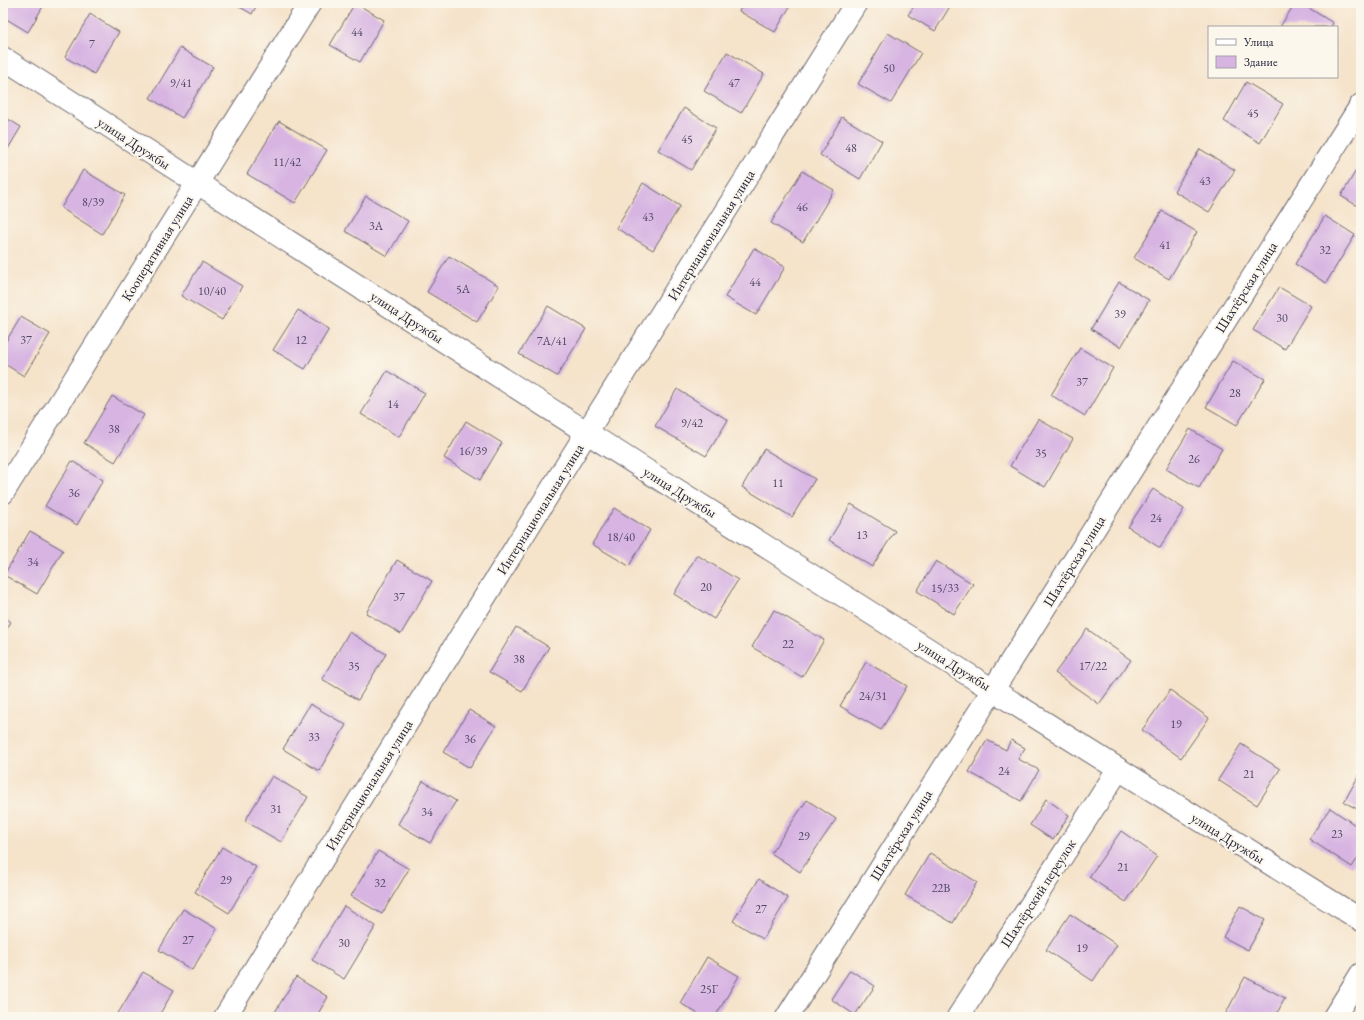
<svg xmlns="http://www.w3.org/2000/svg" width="1364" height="1020" viewBox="0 0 1364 1020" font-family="'EB Garamond',serif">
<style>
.building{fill:#d7b4e2}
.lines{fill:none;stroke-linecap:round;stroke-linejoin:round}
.street-casing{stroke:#6c666d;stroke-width:24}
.street{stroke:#fff;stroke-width:22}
.labels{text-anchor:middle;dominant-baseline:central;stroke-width:4;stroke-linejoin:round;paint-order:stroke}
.number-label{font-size:12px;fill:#4f4665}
.street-label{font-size:14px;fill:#22223b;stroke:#fbf7ec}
</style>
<rect width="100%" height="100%" fill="#fbf7ec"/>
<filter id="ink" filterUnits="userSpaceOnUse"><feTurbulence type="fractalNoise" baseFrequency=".025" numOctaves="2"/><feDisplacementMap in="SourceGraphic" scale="8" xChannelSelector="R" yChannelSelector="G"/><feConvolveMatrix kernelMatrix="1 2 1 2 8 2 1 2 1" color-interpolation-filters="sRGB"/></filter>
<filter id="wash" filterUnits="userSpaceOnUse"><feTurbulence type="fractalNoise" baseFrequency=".012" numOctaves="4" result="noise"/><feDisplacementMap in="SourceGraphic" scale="16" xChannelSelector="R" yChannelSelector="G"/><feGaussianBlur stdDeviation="0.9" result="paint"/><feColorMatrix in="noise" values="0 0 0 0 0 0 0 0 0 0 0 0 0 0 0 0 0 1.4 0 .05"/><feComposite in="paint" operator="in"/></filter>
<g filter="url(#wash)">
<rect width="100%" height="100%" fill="#f5e3ca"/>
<g id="blocks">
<path class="building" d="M3,3H45L28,32L3,17Z
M233,3H258L252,14Z
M355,3L384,20L360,62L330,45Z
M744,3H792L775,32L739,11Z
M916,3H952L935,31L908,15Z
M1295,3H1301L1333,23L1331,27H1280Z
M90,14L119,32L94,74L65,57Z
M888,33L921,53L891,103L858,84Z
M180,48L213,67L182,118L150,98Z
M727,52L764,74L741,113L704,91Z
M1246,82L1283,104L1260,143L1224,121Z
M684,108L716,128L691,170L658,150Z
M3,116L21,127L3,157Z
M842,117L882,141L860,179L820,155Z
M279,121L327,150L295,203L247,174Z
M1200,149L1235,170L1209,212L1174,191Z
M1361,162V208L1341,196Z
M83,170L125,195L102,234L61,208Z
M802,171L834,190L803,242L771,223Z
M643,183L680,206L653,250L616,228Z
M366,196L408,221L387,256L345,231Z
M1162,211L1197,232L1169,279L1134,258Z
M1325,216L1355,235L1326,283L1295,264Z
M754,248L785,267L756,315L725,297Z
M449,256L499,286L477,322L427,292Z
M202,262L242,286L222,320L181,296Z
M1119,282L1149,300L1121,347L1091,329Z
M1279,287L1311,306L1285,349L1253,330Z
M548,306L586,329L557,376L519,354Z
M298,310L329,329L305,369L273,350Z
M21,317L50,334L24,376L3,363V346Z
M1080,348L1113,368L1085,416L1051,395Z
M1233,361L1265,379L1237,425L1206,407Z
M387,371L425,393L399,437L361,414Z
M677,389L728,420L706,456L655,426Z
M112,396L144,415L115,462L84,443Z
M1038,419L1073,439L1045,487L1010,466Z
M466,421L502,443L480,480L444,458Z
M1190,429L1222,449L1199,488L1166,469Z
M764,449L815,479L792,517L742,487Z
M72,461L103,480L77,525L45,506Z
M1153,489L1184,509L1160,548L1128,527Z
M851,504L895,531L872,567L829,540Z
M614,508L650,530L629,566L592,544Z
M30,531L63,550L37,594L4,575Z
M697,555L738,580L714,619L674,594Z
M397,560L432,581L401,634L366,613Z
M936,561L973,584L954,614L917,591Z
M774,610L824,640L802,677L752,647Z
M3,617L11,622L3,635Z
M516,627L549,647L522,691L489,672Z
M1087,629L1131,660L1099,704L1055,673Z
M349,632L386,654L358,700L322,679Z
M866,662L907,686L881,730L840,706Z
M1170,690L1209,718L1181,758L1142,730Z
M310,704L346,725L319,771L283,749Z
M469,710L496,726L470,768L443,752Z
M987,740L1006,750L1011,740L1025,748L1018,759L1039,770L1021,801L969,772Z
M1241,744L1280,769L1257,805L1218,780Z
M1359,775L1361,776V811L1344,802Z
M272,776L308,797L281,842L245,821Z
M423,781L456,801L430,843L398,824Z
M1046,799L1069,815L1053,840L1030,825Z
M807,800L836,819L800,872L771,853Z
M1330,808L1361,829V853L1352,867L1309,839Z
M1121,831L1157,856L1126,902L1089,877Z
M222,847L256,867L229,913L195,892Z
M378,851L409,869L382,914L351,896Z
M930,853L977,882L953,923L905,895Z
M759,879L788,898L763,939L733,921Z
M344,906L376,926L344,979L312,960Z
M1240,906L1265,920L1248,950L1223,937Z
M183,909L217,929L192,970L159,950Z
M1070,914L1117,945L1093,981L1046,950Z
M707,957L739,976L715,1017H703L680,1003Z
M850,970L875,986L855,1015L831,999Z
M143,972L174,990L158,1017H119L117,1015Z
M296,977L328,997L316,1017H272Z
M1245,977L1285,998L1275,1017H1224Z"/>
</g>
</g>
<g filter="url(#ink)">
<use href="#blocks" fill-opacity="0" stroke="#6c666d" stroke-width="1"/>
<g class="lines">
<g class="street-casing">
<path id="street" d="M3,58C454,348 905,638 1361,920
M3,493L310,3
M225,1017L587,432L856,3
M787,1017L1361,105
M958,1017L1118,770
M1334,1017L1361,974"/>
</g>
<use href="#street" class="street"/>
</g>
</g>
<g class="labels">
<g class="number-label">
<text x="357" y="32">44</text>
<text x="92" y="44">7</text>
<text x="889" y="68">50</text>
<text x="181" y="83">9/41</text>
<text x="734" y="83">47</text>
<text x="1253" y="113">45</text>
<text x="687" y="139">45</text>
<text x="851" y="148">48</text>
<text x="287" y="162">11/42</text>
<text x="1205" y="181">43</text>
<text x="93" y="202">8/39</text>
<text x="802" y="207">46</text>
<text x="648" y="217">43</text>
<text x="376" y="226">3А</text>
<text x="1165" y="245">41</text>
<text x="1325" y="250">32</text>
<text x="755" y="282">44</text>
<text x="463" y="289">5А</text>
<text x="212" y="291">10/40</text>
<text x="1120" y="314">39</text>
<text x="1282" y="318">30</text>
<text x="26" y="340">37</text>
<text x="301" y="340">12</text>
<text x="552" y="341">7А/41</text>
<text x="1082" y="382">37</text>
<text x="1235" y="393">28</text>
<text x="393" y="404">14</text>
<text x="692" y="423">9/42</text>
<text x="114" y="429">38</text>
<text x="473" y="451">16/39</text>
<text x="1041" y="453">35</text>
<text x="1194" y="459">26</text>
<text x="778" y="483">11</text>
<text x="74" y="493">36</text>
<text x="1156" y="518">24</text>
<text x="862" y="535">13</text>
<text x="621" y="537">18/40</text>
<text x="33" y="562">34</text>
<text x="706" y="587">20</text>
<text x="945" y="588">15/33</text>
<text x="399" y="597">37</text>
<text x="788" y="644">22</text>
<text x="519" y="659">38</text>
<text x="354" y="666">35</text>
<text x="1093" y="666">17/22</text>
<text x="873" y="696">24/31</text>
<text x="1176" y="724">19</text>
<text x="314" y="737">33</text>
<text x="470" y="739">36</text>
<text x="1004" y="771">24</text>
<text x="1249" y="774">21</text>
<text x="276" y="809">31</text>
<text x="427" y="812">34</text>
<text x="1337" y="834">23</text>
<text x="804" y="836">29</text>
<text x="1123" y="867">21</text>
<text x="226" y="880">29</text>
<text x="380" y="883">32</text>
<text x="941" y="888">22В</text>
<text x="761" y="909">27</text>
<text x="188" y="940">27</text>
<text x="344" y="943">30</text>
<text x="1082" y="948">19</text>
<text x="709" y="989">25Г</text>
</g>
<g class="street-label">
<text transform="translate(134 143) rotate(33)">улица Дружбы</text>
<text transform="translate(711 235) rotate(-58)">Интернациональная улица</text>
<text transform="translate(157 248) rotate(-58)">Кооперативная улица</text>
<text transform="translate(1246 287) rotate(-58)">Шахтёрская улица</text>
<text transform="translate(407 317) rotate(33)">улица Дружбы</text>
<text transform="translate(680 492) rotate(32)">улица Дружбы</text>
<text transform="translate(540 509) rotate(-58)">Интернациональная улица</text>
<text transform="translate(1074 561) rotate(-58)">Шахтёрская улица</text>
<text transform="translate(954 665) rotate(32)">улица Дружбы</text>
<text transform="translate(369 785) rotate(-58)">Интернациональная улица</text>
<text transform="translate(901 835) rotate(-58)">Шахтёрская улица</text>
<text transform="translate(1228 838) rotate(32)">улица Дружбы</text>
<text transform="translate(1038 893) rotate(-57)">Шахтёрский переулок</text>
</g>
</g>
<rect width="1364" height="1020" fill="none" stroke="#fbf7ec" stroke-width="16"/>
<rect x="1208" y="26" width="130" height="52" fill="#fbf7ec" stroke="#a4a2a5"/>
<rect x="1216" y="39" width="20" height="6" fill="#ffffff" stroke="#a4a2a5"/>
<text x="1244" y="46" font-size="12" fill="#22223b">Улица</text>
<rect x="1216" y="56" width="20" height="12" fill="#d7b4e2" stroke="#a4a2a5"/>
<text x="1244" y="66" font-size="12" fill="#22223b">Здание</text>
</svg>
